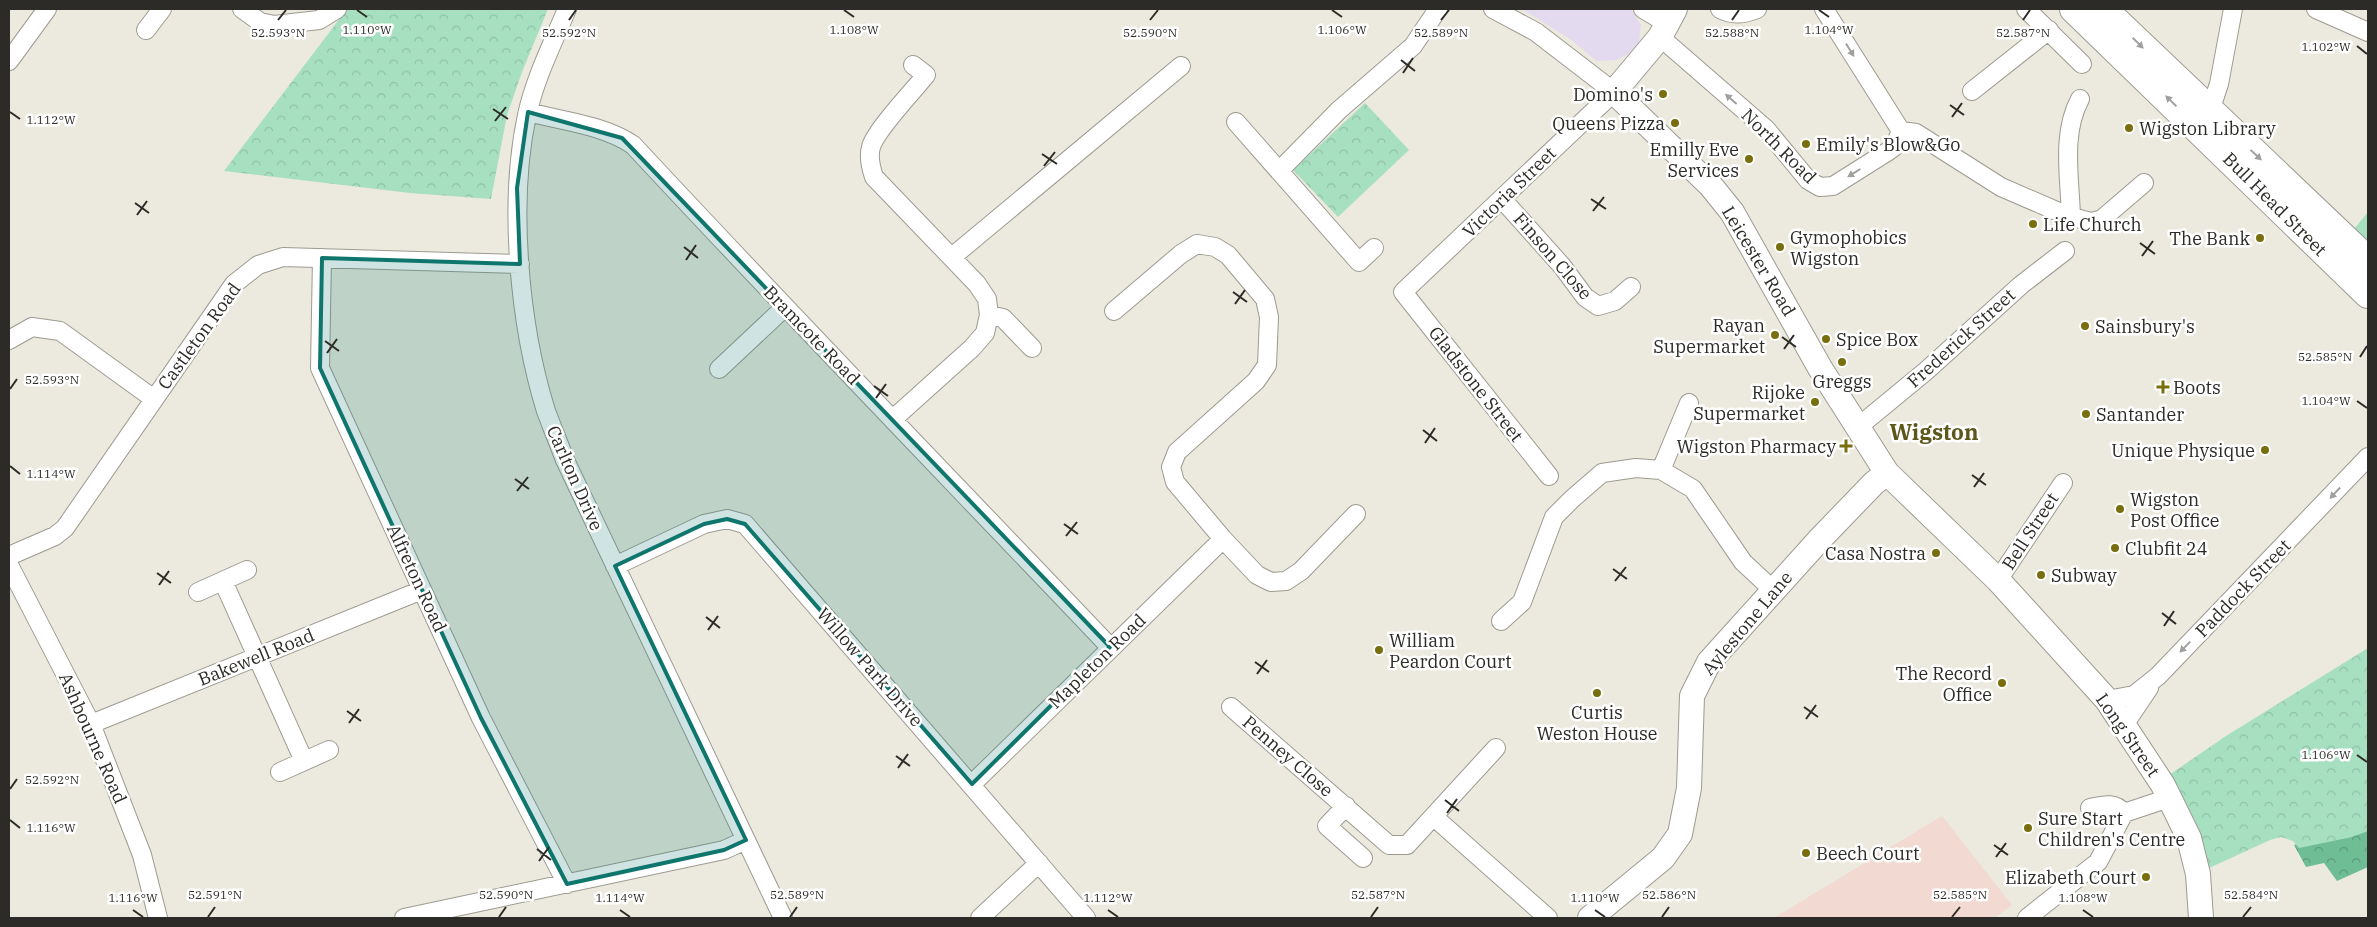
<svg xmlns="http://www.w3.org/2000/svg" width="2377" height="927" viewBox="0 0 2377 927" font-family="'IBM Plex Serif',serif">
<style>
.industrial{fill:#e3daef}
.education{fill:#f2d9d1}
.grass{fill:#a7e0c1}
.forest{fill:url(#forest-crowns)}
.park{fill:url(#park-crowns)}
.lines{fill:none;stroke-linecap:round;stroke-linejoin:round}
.street-casing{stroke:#9d9b91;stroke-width:20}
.secondary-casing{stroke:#9d9b91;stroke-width:26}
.primary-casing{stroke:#9d9b91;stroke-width:30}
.street{stroke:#fff;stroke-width:18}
.secondary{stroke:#fff;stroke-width:24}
.primary{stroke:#fff;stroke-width:28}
.oneway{fill:#a0a09e}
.marked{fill:#0f766e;fill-opacity:0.2;stroke:#0f766e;stroke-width:4;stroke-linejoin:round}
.ticks{fill:none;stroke:#2c2b27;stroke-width:2}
.poi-dot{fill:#786e0d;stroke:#fff;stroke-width:2}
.labels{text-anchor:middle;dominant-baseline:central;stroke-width:5;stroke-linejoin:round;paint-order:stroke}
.poi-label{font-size:18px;fill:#2c2b27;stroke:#fff;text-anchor:start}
.street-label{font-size:18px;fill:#2c2b27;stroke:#fff}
.district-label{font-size:22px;font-weight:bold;fill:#5e571b;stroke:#fff}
.ticks-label{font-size:12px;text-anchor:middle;fill:#2c2b27;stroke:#fff;stroke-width:5;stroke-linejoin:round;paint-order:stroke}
</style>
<defs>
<pattern id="forest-crowns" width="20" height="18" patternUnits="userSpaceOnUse" patternTransform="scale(1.25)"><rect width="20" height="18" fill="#6ebd95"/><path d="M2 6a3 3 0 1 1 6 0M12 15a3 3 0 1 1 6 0" fill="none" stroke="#5b9a7a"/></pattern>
<pattern id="park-crowns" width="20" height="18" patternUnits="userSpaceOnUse" patternTransform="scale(1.25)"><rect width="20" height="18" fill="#a7e0c1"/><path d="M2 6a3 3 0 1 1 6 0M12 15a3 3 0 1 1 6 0" fill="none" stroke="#90c0a6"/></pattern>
</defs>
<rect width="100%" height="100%" fill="#ece9de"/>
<path class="industrial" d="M1522,9H1631L1641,25L1639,43L1628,54L1617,60L1597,61L1570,39Z"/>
<path class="education" d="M1942,816L2012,905L1995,918H1774Z"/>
<path class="grass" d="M2368,212V238L2365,242L2354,229Z"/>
<path class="forest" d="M2368,811V867L2337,881L2324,863L2306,867L2294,845L2359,818Z"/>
<path class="park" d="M347,9H548L522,72L507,115L491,199L410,193L224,171Z
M1365,103L1409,150L1338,217L1293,170Z
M2368,648V831L2352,837L2299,848L2293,841L2281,837L2270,840L2207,869L2169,775L2226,736Z"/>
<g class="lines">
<g class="street-casing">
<path id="street" d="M242,9L260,22L274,25L319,20L337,9
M567,9C553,43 535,78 527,115C508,203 519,324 546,411C552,427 559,444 565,460L783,918
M1493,9L1536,32L1614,92L1403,292L1549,476
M1643,9L1668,24
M1720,9C1733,16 1744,14 1757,9
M1824,9L1901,131L1916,133L2001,187L2061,213L2083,220L2092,222L2102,219L2144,183
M2026,9L2082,64
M2316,9L2368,32
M146,30L162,9
M1660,37L1766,129L1808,180L1820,187L1833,186L1887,152L1894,147L1901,131
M9,61L47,9
M1972,91L2049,30
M2210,111L2219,84L2233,9
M528,112C562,121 604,125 633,145C790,314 951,480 1110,647
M1236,122L1359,262L1374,248
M1279,171L1339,110L1413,46L1438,9
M1502,199L1562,266L1585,297L1598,306L1615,301L1631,287
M2071,217C2070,178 2061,134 2080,99
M952,257L1181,66
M322,258L320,368L481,718L567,884
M1114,311L1181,254L1197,244L1215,247L1228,255L1265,299L1269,317L1267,365L1256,381L1177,452L1171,467L1175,482L1223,539L1257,575L1271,582L1286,581L1301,571L1356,514
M989,315L1003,318L1032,348
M9,340L32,327L60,331L154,399
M719,369L784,308
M893,419L972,348L985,333L989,315L987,299L977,284L874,177C871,168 868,157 871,147C875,131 914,90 926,75L913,65
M1858,427L1926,371L2021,285L2065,251
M1661,470L1689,403
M9,556L55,536L65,528L234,284L258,265L283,257L520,264
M9,565L91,724L142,855L158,918
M615,566L704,524L727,519L745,524L1086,918
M1998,580L2063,483
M223,581L304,761
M198,592L247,570
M1501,621L1522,602L1554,517L1572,499L1602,473L1636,468L1661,470L1693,489L1743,562L1773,590
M2107,700L2134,695L2158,676L2368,457
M1231,707L1389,845H1407L1496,748
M91,724L422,590
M2124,725L2149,688
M280,772L329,750
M972,784L1223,539
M1346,806L1327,826L1363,858
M2090,808C2104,805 2115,802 2124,813
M1434,817L1548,918
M404,918L724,850L746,840
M980,918L1039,863
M2027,918L2098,862L2124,813L2169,798"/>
</g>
<g class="secondary-casing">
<path id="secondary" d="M1675,9L1660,37L1614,92L1711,186L1732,212L1820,368L1887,473L1998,580L2107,700L2163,785L2189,838L2198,874L2201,918
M1590,918L1663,858L1680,834L1689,788L1692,696L1709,662L1820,539L1874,483L1887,473"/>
</g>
<g class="primary-casing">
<path id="primary" d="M2074,9L2368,294
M2103,9L2368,261"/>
</g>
<use href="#street" class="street"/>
<use href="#secondary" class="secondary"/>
<use href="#primary" class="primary"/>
</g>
<defs><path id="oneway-solid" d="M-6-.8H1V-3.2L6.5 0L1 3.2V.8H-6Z" transform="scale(1.25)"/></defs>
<g class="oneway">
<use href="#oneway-solid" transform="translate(2138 43) rotate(44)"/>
<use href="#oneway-solid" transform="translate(1850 50) rotate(58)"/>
<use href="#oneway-solid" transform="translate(1731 99) rotate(-139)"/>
<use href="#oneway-solid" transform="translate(2171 101) rotate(-136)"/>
<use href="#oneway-solid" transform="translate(2256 155) rotate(43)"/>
<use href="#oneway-solid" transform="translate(1854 173) rotate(148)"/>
<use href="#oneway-solid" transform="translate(2335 493) rotate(133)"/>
<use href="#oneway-solid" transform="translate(2185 647) rotate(134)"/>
</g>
<path class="marked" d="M528,112L622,138L1110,647L972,784L745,524L727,519L704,524L615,566L746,840L724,850L567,884L481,718L320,368L322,258L520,264L517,188Z"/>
<path class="ticks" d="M357,10L367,17M844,10L854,17M1332,10L1342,17M1819,10L1829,17M278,20L286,10M569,20L576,10M1150,20L1158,10M1441,20L1449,10M1732,20L1739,10M2023,20L2030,10M2357,46L2367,54M1401,60L1415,71M1403,73L1413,58M1950,105L1964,115M493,109L508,119M10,112L20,119M1952,117L1962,103M495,121L506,107M1042,154L1057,164M1044,166L1055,152M1591,199L1606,209M135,203L149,213M1593,211L1604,197M137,215L147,201M2140,243L2155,254M684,247L698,258M2142,256L2153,241M686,260L696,245M1233,292L1247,302M1235,304L1245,290M1782,337L1796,347M325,341L339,351M1784,349L1794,335M327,353L337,339M2360,357L2367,346M874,386L888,396M10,389L17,379M876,398L886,384M2357,401L2367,408M1423,430L1437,441M1425,443L1435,428M10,466L20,474M1972,475L1986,485M515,479L529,489M1974,487L1984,473M517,491L528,477M1064,524L1078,534M1066,536L1077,522M1613,569L1627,579M157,573L171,583M1615,581L1626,567M159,585L169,571M2162,613L2176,624M706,617L720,628M2164,626L2174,611M708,630L718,616M1255,662L1269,672M1257,674L1267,660M1804,707L1818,717M347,711L361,721M1806,719L1816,705M349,723L359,709M2357,755L2367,762M896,756L910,766M898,768L908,754M10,789L17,779M1445,800L1459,811M1447,813L1457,799M10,820L20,828M1994,845L2008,855M537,849L551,860M1996,857L2006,843M539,861L549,847M133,910L143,917M620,910L630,917M1108,910L1118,917M1595,910L1605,917M2083,910L2093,917M208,917L215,907M499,917L506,907M790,917L797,907M1371,917L1378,907M1662,917L1669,907M1952,917L1960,907M2243,917L2251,907"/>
<g class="poi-dot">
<circle cx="1663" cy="94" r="5"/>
<circle cx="1675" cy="123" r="5"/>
<circle cx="2129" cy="128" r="5"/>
<circle cx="1806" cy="144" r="5"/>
<circle cx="1749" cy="159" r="5"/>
<circle cx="2033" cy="224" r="5"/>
<circle cx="2260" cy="238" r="5"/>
<circle cx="1780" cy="247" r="5"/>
<circle cx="2085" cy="326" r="5"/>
<circle cx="1775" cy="335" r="5"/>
<circle cx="1826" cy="339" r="5"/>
<circle cx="1842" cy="362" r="5"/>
<path d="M2160.5 379.5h5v5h5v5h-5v5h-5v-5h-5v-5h5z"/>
<circle cx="1815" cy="402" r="5"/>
<circle cx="2086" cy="414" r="5"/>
<path d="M1843.5 438.5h5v5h5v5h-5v5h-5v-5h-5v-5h5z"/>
<circle cx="2265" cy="450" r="5"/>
<circle cx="2120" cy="509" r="5"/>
<circle cx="2115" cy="548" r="5"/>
<circle cx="1936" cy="553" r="5"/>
<circle cx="2041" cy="575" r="5"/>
<circle cx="1379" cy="650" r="5"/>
<circle cx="2002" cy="683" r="5"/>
<circle cx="1597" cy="693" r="5"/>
<circle cx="2028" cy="828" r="5"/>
<circle cx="1806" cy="853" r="5"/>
<circle cx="2146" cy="877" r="5"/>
</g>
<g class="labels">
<g class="poi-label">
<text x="1653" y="94" text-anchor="end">Domino's</text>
<text x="1665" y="123" text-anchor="end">Queens Pizza</text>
<text x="2139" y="128">Wigston Library</text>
<text x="1816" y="144">Emily's Blow&amp;Go</text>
<text x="1739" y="149" text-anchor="end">Emilly Eve<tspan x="1739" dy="21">Services</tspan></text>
<text x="2043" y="224">Life Church</text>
<text x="1790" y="237">Gymophobics<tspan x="1790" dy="21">Wigston</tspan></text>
<text x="2250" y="238" text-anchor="end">The Bank</text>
<text x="1765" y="325" text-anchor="end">Rayan<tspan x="1765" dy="21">Supermarket</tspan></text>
<text x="2095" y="326">Sainsbury's</text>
<text x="1836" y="339">Spice Box</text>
<text x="1842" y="381" text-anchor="middle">Greggs</text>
<text x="2173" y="387">Boots</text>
<text x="1805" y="392" text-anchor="end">Rijoke<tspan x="1805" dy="21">Supermarket</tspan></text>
<text x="2096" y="414">Santander</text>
<text x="1836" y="446" text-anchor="end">Wigston Pharmacy</text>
<text x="2255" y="450" text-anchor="end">Unique Physique</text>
<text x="2130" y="499">Wigston<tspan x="2130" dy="21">Post Office</tspan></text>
<text x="2125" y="548">Clubfit 24</text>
<text x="1926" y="553" text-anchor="end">Casa Nostra</text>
<text x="2051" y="575">Subway</text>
<text x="1389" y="640">William<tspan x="1389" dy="21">Peardon Court</tspan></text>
<text x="1992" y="673" text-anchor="end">The Record<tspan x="1992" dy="21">Office</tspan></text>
<text x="1597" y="712" text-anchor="middle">Curtis<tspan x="1597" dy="21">Weston House</tspan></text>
<text x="2038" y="818">Sure Start<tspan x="2038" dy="21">Children's Centre</tspan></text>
<text x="1816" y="853">Beech Court</text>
<text x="2136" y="877" text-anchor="end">Elizabeth Court</text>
</g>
<g class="street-label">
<text transform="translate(1779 146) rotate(45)">North Road</text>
<text transform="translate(1509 192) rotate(-44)">Victoria Street</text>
<text transform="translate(2275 204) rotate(45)">Bull Head Street</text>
<text transform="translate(1553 256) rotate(49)">Finson Close</text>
<text transform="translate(1759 261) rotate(59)">Leicester Road</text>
<text transform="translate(812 335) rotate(46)">Bramcote Road</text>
<text transform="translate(199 336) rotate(-54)">Castleton Road</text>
<text transform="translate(1961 338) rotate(-42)">Frederick Street</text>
<text transform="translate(1476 384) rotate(52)">Gladstone Street</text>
<text transform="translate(575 478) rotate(66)">Carlton Drive</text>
<text transform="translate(2030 531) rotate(-57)">Bell Street</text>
<text transform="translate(417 578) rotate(65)">Alfreton Road</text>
<text transform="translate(2243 588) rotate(-46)">Paddock Street</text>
<text transform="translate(1747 623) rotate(-50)">Aylestone Lane</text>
<text transform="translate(256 657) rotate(-22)">Bakewell Road</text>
<text transform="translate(1097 661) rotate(-44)">Mapleton Road</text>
<text transform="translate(870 667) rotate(49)">Willow Park Drive</text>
<text transform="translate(2128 735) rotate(55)">Long Street</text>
<text transform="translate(93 738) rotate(66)">Ashbourne Road</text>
<text transform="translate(1288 756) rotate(41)">Penney Close</text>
</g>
<g class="district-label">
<text x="1934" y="431">Wigston</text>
</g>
</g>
<g class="ticks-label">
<text x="367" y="34">1.110°W</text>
<text x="854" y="34">1.108°W</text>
<text x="1342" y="34">1.106°W</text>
<text x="1829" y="34">1.104°W</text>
<text x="278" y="37">52.593°N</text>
<text x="1150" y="37">52.590°N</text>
<text x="569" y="37">52.592°N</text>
<text x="1441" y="37">52.589°N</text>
<text x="1732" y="37">52.588°N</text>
<text x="2023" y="37">52.587°N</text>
<text x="2326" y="51">1.102°W</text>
<text x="51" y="124">1.112°W</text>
<text x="2325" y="361">52.585°N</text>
<text x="52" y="384">52.593°N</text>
<text x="2326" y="405">1.104°W</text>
<text x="51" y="478">1.114°W</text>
<text x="2326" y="759">1.106°W</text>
<text x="52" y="784">52.592°N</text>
<text x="51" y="832">1.116°W</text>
<text x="215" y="899">52.591°N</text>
<text x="506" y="899">52.590°N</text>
<text x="797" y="899">52.589°N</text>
<text x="1378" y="899">52.587°N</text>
<text x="1669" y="899">52.586°N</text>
<text x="1960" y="899">52.585°N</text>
<text x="2251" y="899">52.584°N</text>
<text x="133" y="902">1.116°W</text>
<text x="620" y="902">1.114°W</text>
<text x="1108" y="902">1.112°W</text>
<text x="1595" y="902">1.110°W</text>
<text x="2083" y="902">1.108°W</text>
</g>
<rect width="2377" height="927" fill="none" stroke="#2c2b27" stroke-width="20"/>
</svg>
